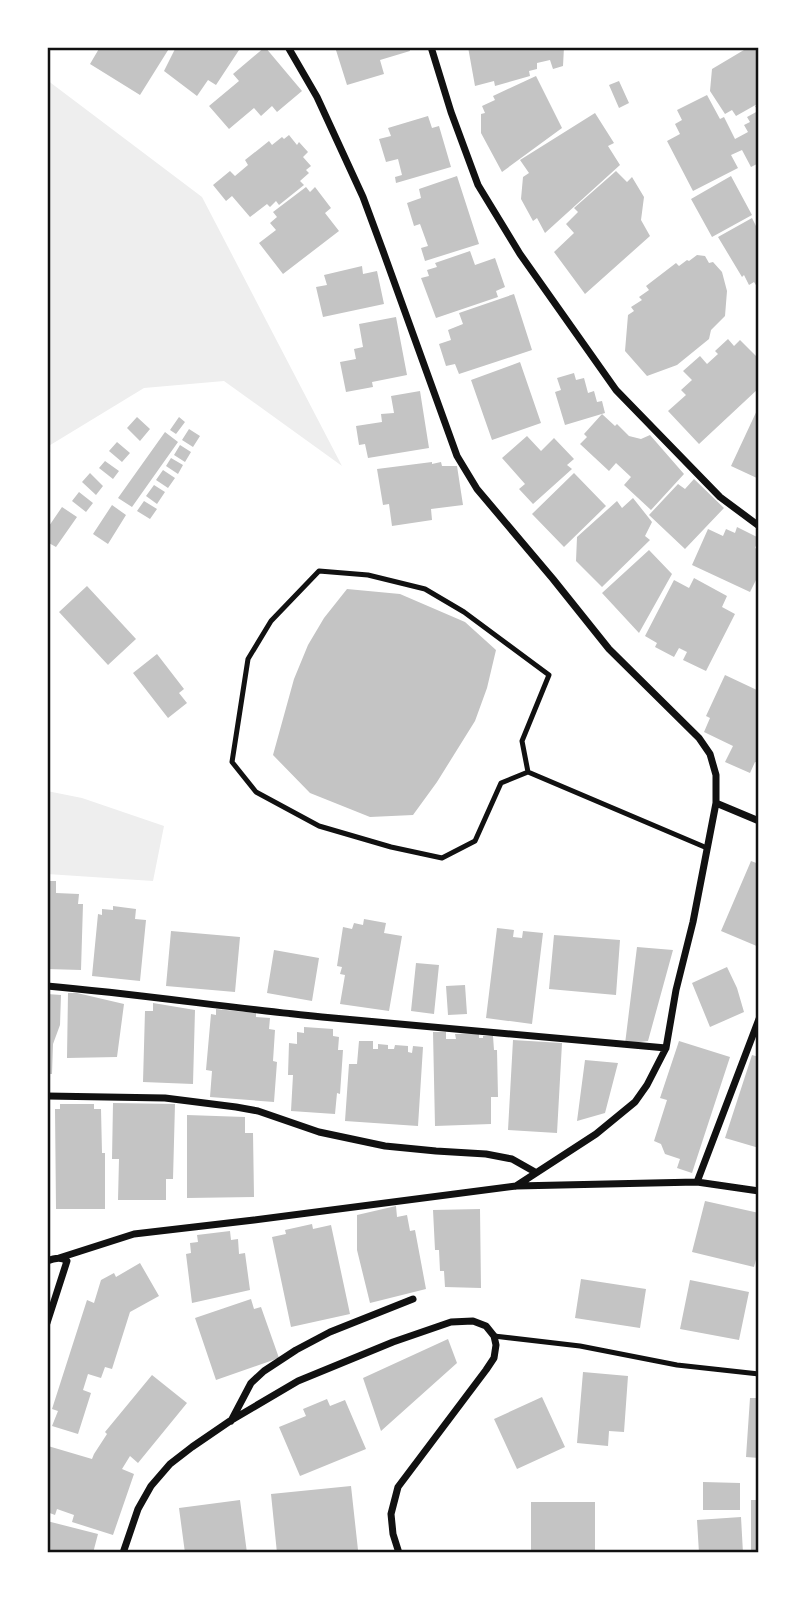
<svg xmlns="http://www.w3.org/2000/svg" width="806" height="1600" viewBox="0 0 806 1600" font-family="Overpass,sans-serif">
<style>
.green{fill:#eee}
.building{fill:#c4c4c4}
.lines{fill:none;stroke-linecap:round;stroke-linejoin:round}
.service{stroke:#111;stroke-width:5}
.minor{stroke:#111;stroke-width:7}
.neatline{fill:none;stroke:#111;stroke-width:2.5}
</style>
<rect width="100%" height="100%" fill="#fff"/>
<path class="green" d="M47,80L202,197L342,466L224,381L144,388L47,447Z
M47,791L82,798L164,826L153,881L47,874Z"/>
<path class="building" d="M100,47H170L140,95L90,64Z
M176,47H241L216,85L208,80L197,96L164,71Z
M265,47L302,91L277,112L272,106L261,116L254,108L229,129L209,106L239,81L233,74Z
M335,47H409L410,51L380,60L384,74L347,85Z
M468,47H564L563,66L553,69L550,60L537,63V69L529,71L530,76L495,86L494,81L475,86Z
M749,47H759V103L736,116L732,110L725,114L710,91L712,69Z
M536,76L562,128L502,172L481,133V114L485,113L482,106L495,100L493,96Z
M619,81L629,103L619,108L609,85Z
M707,95L720,119L724,117L735,139L748,132L744,125L750,122L747,117L758,111L755,106L759,104V163L751,167L742,150L731,155L738,168L693,191L667,141L680,134L675,124L682,120L677,110Z
M595,113L614,143L608,146L620,165L545,233L537,218L533,221L521,199L523,177L529,173L520,160Z
M428,116L432,128L439,126L451,167L396,183L395,177L402,175L398,159L386,162L379,139L391,136L388,128Z
M289,135L297,145L299,142L308,152L303,157L311,166L306,170L309,173L300,181L304,185L279,205L276,201L270,207L267,204L250,217L232,196L226,201L213,185L230,171L235,176L248,165L245,160L269,141L272,145L282,137L284,139Z
M616,171L627,182L632,177L644,197L641,220L650,236L585,294L554,252L574,233L566,224L578,212L574,208Z
M457,176L479,244L425,261L421,248L428,246L420,224L414,226L407,203L421,198L419,189Z
M731,176L752,215L712,237L691,199Z
M306,187L310,192L315,187L331,208L325,213L339,231L283,274L259,243L276,230L270,223L277,217L273,212Z
M752,218L756,226L759,225V290L754,282L749,285L744,275L742,277L718,237Z
M470,251L475,265L495,258L505,287L496,291L498,297L436,318L421,278L429,276L427,270L437,267L435,263Z
M697,255L705,256L709,263L713,262L722,272L727,291L725,316L711,330L709,339L677,365L647,376L625,351L628,315L634,311L631,307L642,300L639,297L649,290L646,286L676,263L679,266L687,260L689,261Z
M362,266L363,274L377,271L384,304L323,317L316,287L327,285L324,275Z
M514,294L532,350L459,374L455,364L446,366L439,344L451,340L448,330L463,324L459,313Z
M396,317L407,375L372,382L373,387L346,392L340,362L356,359L354,349L363,347L359,324Z
M728,339L734,346L740,340L759,359V388L699,444L668,411L686,395L681,390L692,380L683,371L700,356L707,364L718,354L715,351Z
M520,362L541,423L492,440L471,380Z
M574,373L576,380L584,378L588,393L594,391L597,402L602,401L605,413L565,425L555,392L561,390L557,378Z
M420,391L429,448L368,458L365,444L359,445L356,426L382,422L381,414L394,413L391,396Z
M759,406V479L731,466Z
M602,414L615,426L617,424L629,436L641,439L650,435L684,474L651,510L624,485L631,477L616,463L609,471L580,444L587,437L584,434Z
M137,417L150,429L140,441L127,428Z
M179,417L185,422L176,434L170,430Z
M189,429L200,436L193,447L182,440Z
M165,432L178,442L132,507L118,498Z
M527,436L541,451L554,438L574,459L567,465L572,469L533,504L519,489L525,484L502,458Z
M117,442L130,453L122,462L109,451Z
M180,445L191,452L185,462L174,455Z
M171,458L183,465L178,474L166,466Z
M105,461L119,471L113,479L99,468Z
M432,462V464L441,462L442,466H457L463,505L431,509L432,520L392,526L389,504L383,505L377,469Z
M163,470L175,478L168,488L156,480Z
M90,473L103,486L96,495L82,482Z
M574,473L606,506L564,547L532,514Z
M694,479L724,508L685,549L649,515L678,484L685,489Z
M154,485L165,492L157,504L146,496Z
M79,492L93,503L86,512L72,501Z
M633,498L652,522L645,536L650,540L602,587L576,561L577,537L617,501L622,508Z
M144,501L157,509L150,519L137,511Z
M112,505L126,515L108,544L93,534Z
M62,507L77,517L56,547L47,542V529Z
M737,527L759,538L755,548L759,550V574L750,592L692,565L708,529L723,536L726,529L735,533Z
M649,550L672,574L639,633L602,593Z
M694,578L727,596L722,607L735,614L706,671L683,660L687,652L679,648L674,657L655,647L657,643L645,636L674,580L689,588Z
M87,586L136,639L108,665L59,612Z
M347,589L400,594L465,622L496,650L487,688L475,721L437,782L413,815L370,817L310,793L273,755L294,679L308,645L324,618Z
M157,654L184,689L179,693L187,703L168,718L133,673Z
M725,675L759,691V763L755,762L750,773L725,762L733,746L704,732L710,718L706,716Z
M751,861L759,864V947L721,931Z
M47,881H56V893L79,894L78,904H83L81,970L47,969Z
M113,906L136,909L135,919L146,920L140,981L92,976L98,914L102,915V909L113,910Z
M364,919L386,923L384,933L402,936L389,1011L340,1004L345,975L340,974L342,967L337,966L343,927L352,929L354,923L363,925Z
M497,928L514,930L513,937L522,938L523,931L543,933L532,1024L486,1018Z
M171,931L240,937L235,992L166,986Z
M554,935L620,940L616,995L549,989Z
M637,947L673,950L648,1041L625,1044Z
M274,950L319,958L312,1001L267,993Z
M416,963L439,965L434,1014L411,1011Z
M727,967L737,988L744,1012L710,1027L692,983Z
M465,985L467,1014L448,1015L446,986Z
M68,993H77L124,1004L117,1057L67,1058Z
M47,994L61,995L60,1025L53,1044L52,1074H47Z
M153,1003L195,1010L193,1084L143,1082L145,1011H153Z
M216,1009L256,1013V1017L270,1018L269,1029L275,1030L273,1061L277,1062L274,1102L210,1097L212,1071L206,1070L211,1014L216,1015Z
M304,1027L333,1029V1036L339,1037L338,1050H343L340,1094L337,1093L335,1114L291,1111L293,1075H288L289,1043L297,1044V1032L304,1033Z
M433,1032H446V1039H456L455,1034L479,1033V1038H483V1036H493L494,1050H497L498,1097H491V1124L435,1126Z
M513,1040L562,1043L557,1133L508,1130Z
M359,1041H373V1049H378V1044L388,1045V1049H394L395,1045L408,1046V1052L412,1053L413,1046L423,1047L418,1126L345,1121L349,1064H357Z
M679,1041L730,1057L692,1173L677,1168L680,1159L665,1154L661,1144L654,1141L667,1100L660,1098Z
M752,1055L759,1057V1148L725,1138Z
M585,1060L618,1063L605,1113L577,1121Z
M113,1103L175,1104L173,1179H166V1200H118L119,1159H112Z
M60,1104H94V1109H101L102,1153H105V1209H56L55,1109H60Z
M187,1115L245,1117V1133H253L254,1197L187,1198Z
M705,1201L759,1213V1248L754,1267L692,1252Z
M396,1206L397,1217L407,1215L410,1231L415,1230L426,1289L370,1303L357,1250V1215Z
M480,1209L481,1288L445,1287L444,1271H440L439,1250H435L433,1210Z
M312,1224L313,1229L331,1225L350,1314L291,1327L272,1237L286,1234L285,1230Z
M230,1231L231,1240L238,1239L239,1254L245,1253L250,1290L192,1303L186,1254L191,1253L190,1243L198,1242L197,1235Z
M140,1263L159,1296L130,1312L112,1369L105,1367L101,1378L88,1374L83,1390L91,1393L78,1434L52,1426L58,1411L52,1409L87,1300L94,1303L101,1280L114,1273L116,1277Z
M581,1279L646,1289L640,1328L575,1318Z
M690,1280L749,1292L739,1340L680,1329Z
M251,1299L254,1309L261,1307L279,1358L216,1380L195,1318Z
M448,1339L457,1363L381,1431L363,1378Z
M583,1372L628,1376L624,1432L609,1431L608,1446L577,1443Z
M152,1375L187,1403L138,1463L130,1456L122,1469L134,1474L113,1535L72,1522L74,1515L57,1509L55,1515L47,1512L48,1446L92,1459L94,1454L107,1434L105,1432Z
M542,1397L565,1447L517,1469L494,1419Z
M750,1398H759V1458L746,1457Z
M327,1399L330,1406L345,1400L366,1449L300,1476L279,1427L306,1416L303,1409Z
M703,1482L740,1483V1510H703Z
M351,1486L358,1550L334,1553H277L271,1494Z
M240,1500L247,1553H185L179,1508Z
M751,1500H759V1553H751Z
M531,1502H595V1553H531Z
M741,1517L743,1553H699L697,1520Z
M47,1521L98,1534L93,1553H47Z"/>
<g class="lines">
<path class="service" d="M528,772L501,783L475,841L442,858L391,847L319,826L256,792L232,762L248,659L271,621L319,571L368,575L425,589L464,612L549,675L522,741L528,772L707,848
M494,1336L580,1346L677,1365L759,1374"/>
<path class="minor" d="M288,47L317,97L363,197L383,251L457,456L477,489L553,579L609,649L699,738L710,754L716,775V803L693,922L676,990L666,1048L647,1085L635,1102L596,1134L516,1186
M431,47L451,112L478,185L520,254L616,390L720,497L759,526
M716,803L759,821
M47,986C139,994 230,1008 322,1017C436,1028 551,1038 666,1048
M47,1096L165,1098L236,1107L258,1111L319,1132L385,1146L436,1151L486,1154L512,1159L535,1172
M697,1182L759,1019
M59,1258L134,1234L254,1220L516,1186L697,1182L759,1191
M47,1261C54,1258 61,1256 67,1261L47,1323
M231,1421L251,1383L264,1371L296,1350L330,1332L413,1299
M123,1553L138,1509L151,1486L170,1464L192,1447L230,1421L298,1381L393,1342L451,1322L473,1321L486,1326L494,1336L496,1345L494,1358L486,1370L398,1487L391,1514L393,1534L399,1553"/>
</g>
<rect width="806" height="1600" fill="none" stroke="#ffffff" stroke-width="98"/>
<rect x="49" y="49" width="708" height="1502" class="neatline"/>
</svg>
